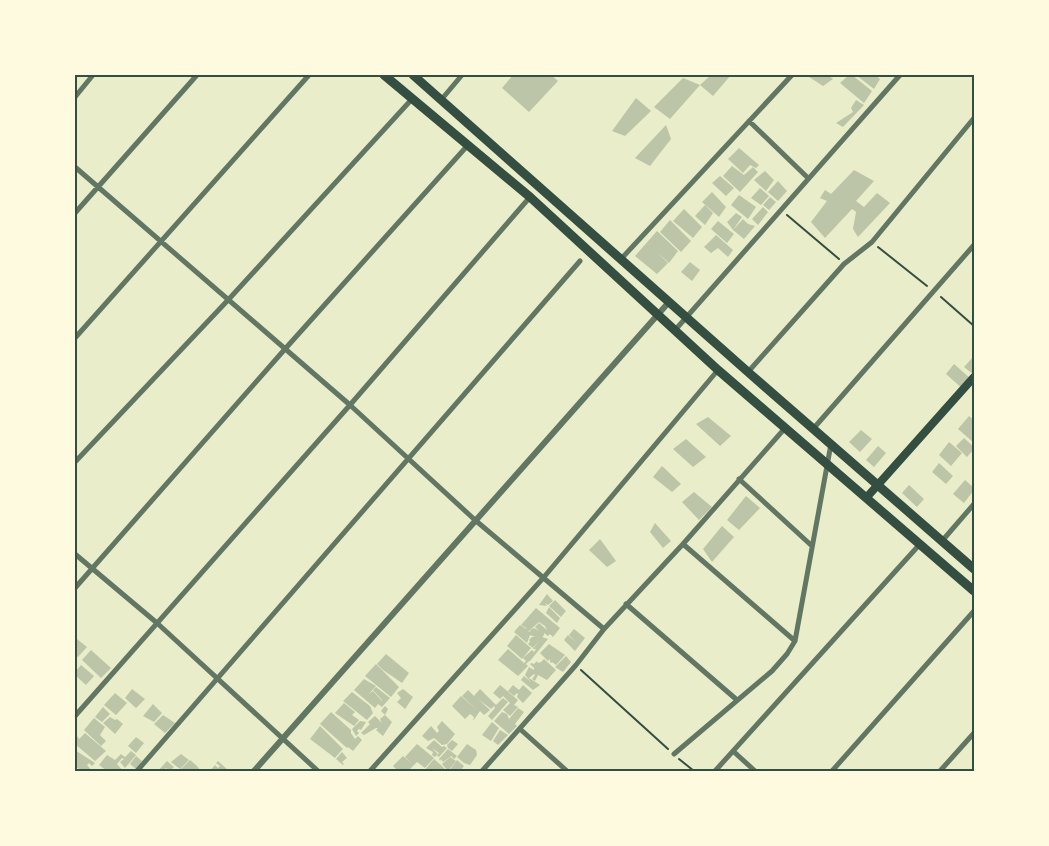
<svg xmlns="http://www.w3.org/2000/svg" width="1049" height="846" viewBox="0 0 1049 846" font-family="'Public Sans',sans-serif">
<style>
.building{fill:#bcc5a7}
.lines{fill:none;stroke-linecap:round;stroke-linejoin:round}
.path{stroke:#344e41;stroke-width:2}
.minor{stroke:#617663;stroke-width:5}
.tertiary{stroke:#617663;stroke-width:6}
.secondary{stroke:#344e41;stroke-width:8}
.primary{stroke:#344e41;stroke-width:9}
.neatline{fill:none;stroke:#344e41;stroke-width:2}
</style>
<rect width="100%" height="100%" fill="#e9edc9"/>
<path class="building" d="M513,75H551L558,81L529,112L502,88Z
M711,75H731L713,96L700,85Z
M806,75H828L833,79L823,86Z
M849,75H852L872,91L864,103L840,83Z
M856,75H875L880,79L874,89Z
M683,78L700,85L670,119L654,107Z
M636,98L651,111L625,136L612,131Z
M856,100L864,105L843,127L836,123L853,112L851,108Z
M666,125L671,139L650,166L635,158Z
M739,148L759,165L756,168L750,165L743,173L728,159Z
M732,166L744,175L753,167L758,172L740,192L723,176Z
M854,170L874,181L856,201L864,207L877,193L890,203L858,237L853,229L856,212L852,209L825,238L811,222L827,201L820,198L825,190L831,194Z
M765,171L774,180L766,191L754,180Z
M720,176L734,188L726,196L712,183Z
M778,181L787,191L778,201L768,192Z
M760,188L769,196L761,205L751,198Z
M712,192L726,207L719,217L702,202Z
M739,195L756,207L748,219L731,205Z
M770,197L776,202L769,210L763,205Z
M705,205L713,213L705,225L695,216Z
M763,207L768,212L758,225L752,219Z
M684,209L702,227L693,238L673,221Z
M736,213L742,217L733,230L727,222Z
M743,219L748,224L755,226L744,239L733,230Z
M670,220L691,241L681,252L660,232Z
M718,221L734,234L727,243L711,229Z
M657,231L678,251L669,263L657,252L668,263L657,274L635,256Z
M716,235L733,250L728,257L718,248L711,253L704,247Z
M690,262L700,270L692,281L681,272Z
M974,356V375L964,367Z
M954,364L971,379L963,389L946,374Z
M969,416L974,420V443L958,429Z
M708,417L731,436L720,446L696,424Z
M861,430L872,439L860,452L849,442Z
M964,438L974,447V449L967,457L956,446Z
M686,439L706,457L693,467L673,449Z
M949,442L962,453L951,466L939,455Z
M878,446L886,453L874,467L866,460Z
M939,463L953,476L946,484L932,472Z
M662,466L681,484L672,492L653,477Z
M965,480L974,488V490L964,503L953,494Z
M909,485L924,499L917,507L902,493Z
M694,492L712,507L699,520L682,502Z
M746,496L760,508L739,530L727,520Z
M655,523L671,541L663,548L650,532Z
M722,526L734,537L712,562L703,549Z
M600,539L616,561L607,567L589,550Z
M547,594L553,601L548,605L545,603L547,606L539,605Z
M555,600L566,611L561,617L549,606Z
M549,607L560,618L557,623L546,613Z
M536,608L560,628L553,637L550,634L548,636L544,633V635L533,648L528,644L530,642L529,640L532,637H535L530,635L527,643L514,632L520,625L525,628L524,629L526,628L530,630L528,632L531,631L530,630L534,628L539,631L535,627L539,623L547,630L545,626L539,622L530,630L521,625Z
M574,629L585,638L575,651L564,640L568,635L577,643L569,635Z
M516,635L531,648L522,659L507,646Z
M542,637L548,639L530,661H529L526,664L528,666L518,676L498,660L508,649L524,663L526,661L523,658L532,650L534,652L536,649H533Z
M77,639L87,647L78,657L75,655V642Z
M549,644L565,655L556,665L552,662L551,663L550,662V659L548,661L540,653Z
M91,650L111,668L101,678L82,660Z
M386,654L409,673L402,683L383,670L377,664Z
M566,656L571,662L563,672L555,667Z
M544,659L556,670L547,680L538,675L535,681L532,679L535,675L534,674L529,678L540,685L533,690L521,680L524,676L531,682L525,675L529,667L534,670V668L530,664L531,663L534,664L537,661L538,663L541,662Z
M376,664L399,687L391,697L365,676Z
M81,665L94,676L86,685L75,675V672Z
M364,679L376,686L369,694L373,691L382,701V700L373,690L376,687L390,698L382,707L378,704L375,708L354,690Z
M500,685L518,700L514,705L518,707L510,716L503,710L510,703L503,696L500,699L493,693Z
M513,685L519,690L523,685L532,693L523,703L517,697L518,694L517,693L514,696L508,691Z
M132,689L145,699L136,708L125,698Z
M403,689L413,697L405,709L397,702L401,698L397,693Z
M480,689L496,705L503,698L508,702L492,720L488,716L495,708L494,706L491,709L478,699L490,710L484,715L480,711L473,721L474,717L470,714L465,719L452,706L461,696L478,711L462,696L468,690L474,696Z
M352,692L370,706L373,713L367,720L343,701Z
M115,693L127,703L116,715L104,705Z
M344,703L355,712L352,715L359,720L354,726L335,713Z
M153,704L162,713L154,722L143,716Z
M385,706L388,709L385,715L392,722L383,736L376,730L378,728H376L364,735L361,733L370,724L368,722L375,716L382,723L380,719L385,715L381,711Z
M103,707L110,714L102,722L95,717Z
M518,708L524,712L515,724L517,726L509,734L494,721L502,712L507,714L509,719L505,724Z
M331,712L351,730V733L355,739L358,736L362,740L353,751L348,747L347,748L320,724Z
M163,715L175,723L165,733L154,724Z
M110,717L115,720L117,719L123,724L115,734L103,723Z
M94,718L105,727L100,735L106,741L101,746L84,730Z
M360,721L366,722L361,730L359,729L357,731L359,733L356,736L352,729Z
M442,721L455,734L447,744L442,745L434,738L428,741L422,736L431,726L437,733L439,731L437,727Z
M492,722L499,728L491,741L482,735Z
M320,726L343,749L341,751L340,750L341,751L335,758L310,739Z
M500,730L508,735L498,745L493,741Z
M85,733L106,751L95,761L75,744V739L77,736L79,739Z
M136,737L144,743L136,753L128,746Z
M434,740L442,747L444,746L447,748L439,757L437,756L439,753L432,748L438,754L435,757L432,755L433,752L426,748Z
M452,740L458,744L452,751L448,748L447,745Z
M417,744L434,758L425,768L417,762L414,765L405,757Z
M467,744L476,750L477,755L470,765L464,763L457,757Z
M448,749L457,756L454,759L451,756L443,762L441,759L440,761L439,759Z
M75,750L95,763L92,766L89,763L87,765L92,771H82L75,766Z
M131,751L136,755L125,768L120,762L124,759L122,758L117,764L123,771H107L99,765L107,755L115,760L121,754L125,757Z
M342,752L347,758L342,762L344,764L343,765L336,759Z
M181,754L189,760L180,769L171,762Z
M136,756L142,761L136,769L130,764Z
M403,756L414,765L408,771H398L393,766Z
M450,757L456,761L448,771L442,764Z
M434,759L442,766L446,771H424Z
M190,760L196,765L201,771L180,770Z
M457,760L464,766L460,771H449Z
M167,761L174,767L170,771L166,768L163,771H158Z
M218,761L229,771H210L215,765L218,768L220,766L216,763Z"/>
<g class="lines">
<path class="path" d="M787,215L839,259
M878,247L927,286
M941,297L974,326
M581,670L668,749
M679,759L694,771"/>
<path class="minor" d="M75,97L93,75
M441,100L462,75
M749,121L808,178
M75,167L350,405L475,520L604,629
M75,213L197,75
M621,259L792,75
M676,329L900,75
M75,338L309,75
M748,372L844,264L872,242L974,118
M813,429L974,245
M75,462L229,299L412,99
M739,479L812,546
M942,541L974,504
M683,544L795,641
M75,554L157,623L318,771
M75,588L285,349L468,145
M626,604L737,700
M75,716L350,405L530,197
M520,729L567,771
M733,751L755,771
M674,754L772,671L787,654L795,641L831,444
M137,771L580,261
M370,771L544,577L718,370
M482,771L576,665L604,629L683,544L786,427
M715,771L920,544
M832,771L974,611
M940,771L974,733"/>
<path class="tertiary" d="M254,771L669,302"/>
<path class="secondary" d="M867,497L974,377"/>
<path class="primary" d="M384,75L530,197L718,370L974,591
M413,75L748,372L974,569"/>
</g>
<rect width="1049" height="846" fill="none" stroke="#fefae0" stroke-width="152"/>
<rect x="76" y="76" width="897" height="694" class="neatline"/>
</svg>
